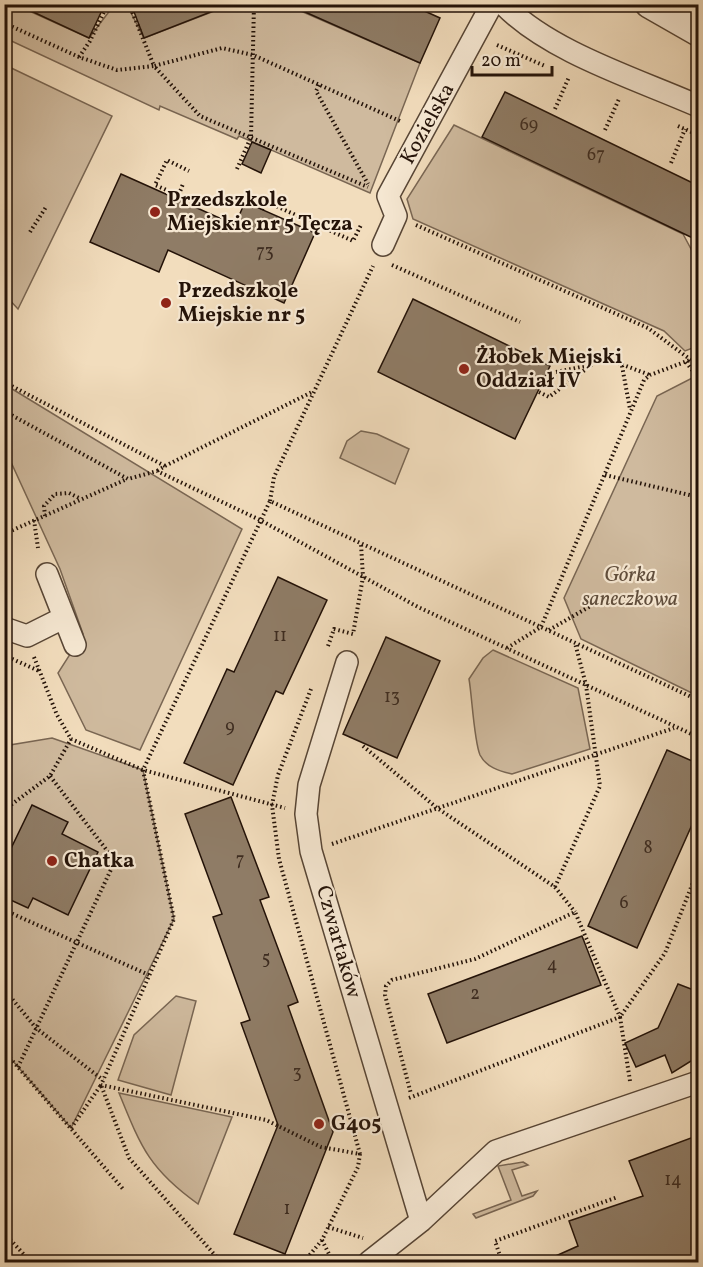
<svg xmlns="http://www.w3.org/2000/svg" width="703" height="1267" viewBox="0 0 703 1267" font-family="Vollkorn,serif">
<style>
.green{fill:#cfba9e;stroke:#796653;stroke-width:1.5}
.building{fill:#8f7c66;stroke:#231208;stroke-width:1.5}
.lines{fill:none;stroke-linecap:round;stroke-linejoin:round}
.minor-casing{stroke:#574535;stroke-width:24}
.tertiary-casing{stroke:#574535;stroke-width:30}
.path{stroke:#231208;stroke-width:4;stroke-dasharray:1.5 3;stroke-linecap:butt}
.minor{stroke:#f7e9d4;stroke-width:21}
.tertiary{stroke:#f7e9d4;stroke-width:27}
.poi-dot{fill:#8f2418;stroke:#f7e9d4;stroke-width:2}
.labels{text-anchor:middle;dominant-baseline:central;stroke-width:4.5;stroke-linejoin:round;paint-order:stroke}
.number-label{font-size:18px;fill:#3e2c20}
.street-label{font-size:21px;fill:#231208;stroke:#f7e9d4}
.poi-label{font-size:21px;font-weight:bold;fill:#231208;stroke:#f7e9d4;text-anchor:start}
.park-label{font-size:21px;font-style:italic;fill:#5f4d3c;stroke:#f7e9d4}
</style>
<rect width="100%" height="100%" fill="#f2ddbd"/>
<filter id="stains"><feTurbulence type="fractalNoise" baseFrequency=".00333" numOctaves="4"/><feColorMatrix values="0 0 0 0 .2 0 0 0 0 .09 0 0 0 0 .02 0 0 0 .5 -.17"/></filter>
<radialGradient id="worn" r=".72"><stop offset=".6" stop-color="#630" stop-opacity="0"/><stop offset="1" stop-color="#630" stop-opacity=".3"/></radialGradient>
<path class="green" d="M5,5H16L89,38L114,5H127L144,38L230,5H287L420,63L370,193L239,136L237,139L160,106L159,110L5,38Z
M5,65L112,116L18,309L5,295Z
M454,125L683,234L698,262V346L685,351L664,331L413,219L407,199Z
M698,375V696L581,639L564,598L657,396Z
M4,384L242,529L140,750L86,730L58,673L83,634L60,569L5,449Z
M361,431L377,434L409,449L395,484L340,458L347,441Z
M493,650L578,688L590,749L512,774C499,771 486,767 480,755C474,741 472,696 469,679L483,658Z
M52,738L143,770L174,919L71,1128L5,1052L4,746Z
M176,996L196,1001L171,1095L118,1080L134,1035Z
M119,1093L232,1117L198,1204C149,1169 141,1147 119,1093Z
M523,1162L528,1165L512,1170L522,1196L537,1191L533,1196L476,1218L473,1214L511,1200L498,1166Z"/>
<path class="building" d="M16,4H105L89,38Z
M131,4H226V6L144,38Z
M287,4H409L440,18L420,63Z
M505,92L699,186V241L482,137Z
M252,142L271,150L261,173L242,164Z
M121,174L235,225L245,202L315,233L284,303L168,250L159,272L90,242Z
M413,299L550,366L515,439L378,372Z
M278,577L327,600L283,694L276,691L233,785L184,763L227,669L234,672Z
M386,637L440,661L397,758L343,734Z
M667,750L699,764V809L637,948L588,926Z
M231,797L269,897L260,900L298,1002L288,1006L333,1132L285,1254L234,1234L278,1125L241,1023L250,1020L213,917L222,914L185,814Z
M32,805L68,822L62,834L98,852L68,915L33,898L28,908L4,897V863Z
M582,936L601,985L447,1043L428,994Z
M678,984L699,992V1056L672,1073L665,1055L636,1067L625,1043L658,1028Z
M699,1135V1263H540L578,1246L569,1221L643,1196L629,1161Z"/>
<g class="lines">
<g class="minor-casing">
<path id="minor" d="M503,4C549,52 637,79 698,106
M383,245L396,216L388,196L492,4
M47,574L75,645
M4,628L27,636L63,618
M347,662L309,785L306,814L311,851L421,1221
M369,1262L421,1221L496,1151L698,1082"/>
</g>
<g class="tertiary-casing">
<path id="tertiary" d="M649,4L698,32"/>
</g>
<path class="path" d="M129,4L154,66L222,48L253,55L402,122
M4,23L79,57L117,70L154,66L200,116L368,187
M497,45L545,66
M79,57L90,41L108,4
M319,85L316,91L368,184
M555,109L569,77
M678,126L698,135
M605,130L619,99
M671,163L685,129
M237,169L251,137L254,4
M178,195L155,185L167,160L189,171
M177,199L183,184
M262,210L265,201L353,241L361,225
M416,225L648,328L691,360
M30,232L46,207
M392,265L520,322
M686,362L698,378
M622,366L630,409
M556,372L591,365
M4,382L165,466L157,471
M539,392L549,397L602,357L650,375
M4,411L128,479L157,471L260,520L418,607L698,737
M165,466L312,392
M605,475L698,497
M270,501L274,477L373,266
M45,516L44,506L55,494L69,493L81,499
M34,520L38,548
M4,534L127,479
M549,630L608,596
M328,646L334,629L353,634L363,577L361,544
M507,648L541,627L644,380L650,375L698,357
M8,657L39,671
M34,657L57,715L71,739L143,770L285,808
M311,689L278,775L272,805L279,859L360,1154L321,1147L266,1120L101,1085L174,919L143,770L270,501L698,700
M363,746L437,808L555,887L575,912
M4,810L50,776L71,739
M332,844L674,728
M555,887L600,786L586,685L575,643
M4,910L149,975
M4,989L36,1028L103,1080
M4,1051L123,1189
M18,1067L115,861L50,776
M630,1081L620,1017L665,953L698,870
M409,1098L620,1017L575,912L475,959L392,980L386,986L385,995L411,1094
M71,1128L101,1085L129,1158L221,1262
M328,1227L363,1238
M4,1233L31,1262
M322,1240L333,1262
M304,1262L322,1240L358,1167L360,1154
M502,1262L495,1241L618,1197"/>
<use href="#minor" class="minor"/>
<use href="#tertiary" class="tertiary"/>
</g>
<g class="poi-dot">
<circle cx="155" cy="212" r="6"/>
<circle cx="166" cy="303" r="6"/>
<circle cx="464" cy="369" r="6"/>
<circle cx="52" cy="861" r="6"/>
<circle cx="319" cy="1124" r="6"/>
</g>
<g class="labels">
<g class="number-label">
<text x="529" y="125">69</text>
<text x="596" y="155">67</text>
<text x="265" y="252">73</text>
<text x="280" y="636">11</text>
<text x="392" y="697">13</text>
<text x="230" y="727">9</text>
<text x="648" y="848">8</text>
<text x="240" y="860">7</text>
<text x="624" y="903">6</text>
<text x="266" y="959">5</text>
<text x="552" y="965">4</text>
<text x="475" y="994">2</text>
<text x="297" y="1073">3</text>
<text x="673" y="1180">14</text>
<text x="287" y="1209">1</text>
</g>
<g class="street-label">
<text transform="translate(428 124) rotate(-61)">Kozielska</text>
<text transform="translate(338 942) rotate(74)">Czwartaków</text>
</g>
<g class="poi-label">
<text x="167" y="200">Przedszkole<tspan x="167" dy="24">Miejskie nr 5 Tęcza</tspan></text>
<text x="178" y="291">Przedszkole<tspan x="178" dy="24">Miejskie nr 5</tspan></text>
<text x="476" y="357">Żłobek Miejski<tspan x="476" dy="24">Oddział IV</tspan></text>
<text x="64" y="861">Chatka</text>
<text x="331" y="1124">G405</text>
</g>
<g class="park-label">
<text x="630" y="575">Górka<tspan x="630" dy="24">saneczkowa</tspan></text>
</g>
</g>
<rect width="703" height="1267" fill="none" stroke="#f2ddbd" stroke-width="24"/>
<rect x="6" y="6" width="691" height="1255" fill="none" stroke="#231208" stroke-width="3"/>
<rect x="12" y="12" width="679" height="1243" fill="none" stroke="#231208" stroke-width="1.5"/>
<path d="M472 66v9h80v-9" fill="none" stroke="#231208" stroke-width="3"/>
<text x="481" y="66" font-size="18" fill="#231208" stroke="#f7e9d4" stroke-width="4.5" paint-order="stroke">20 m</text>
<rect width="100%" height="100%" filter="url(#stains)"/>
<rect width="100%" height="100%" fill="url(#worn)"/>
</svg>
